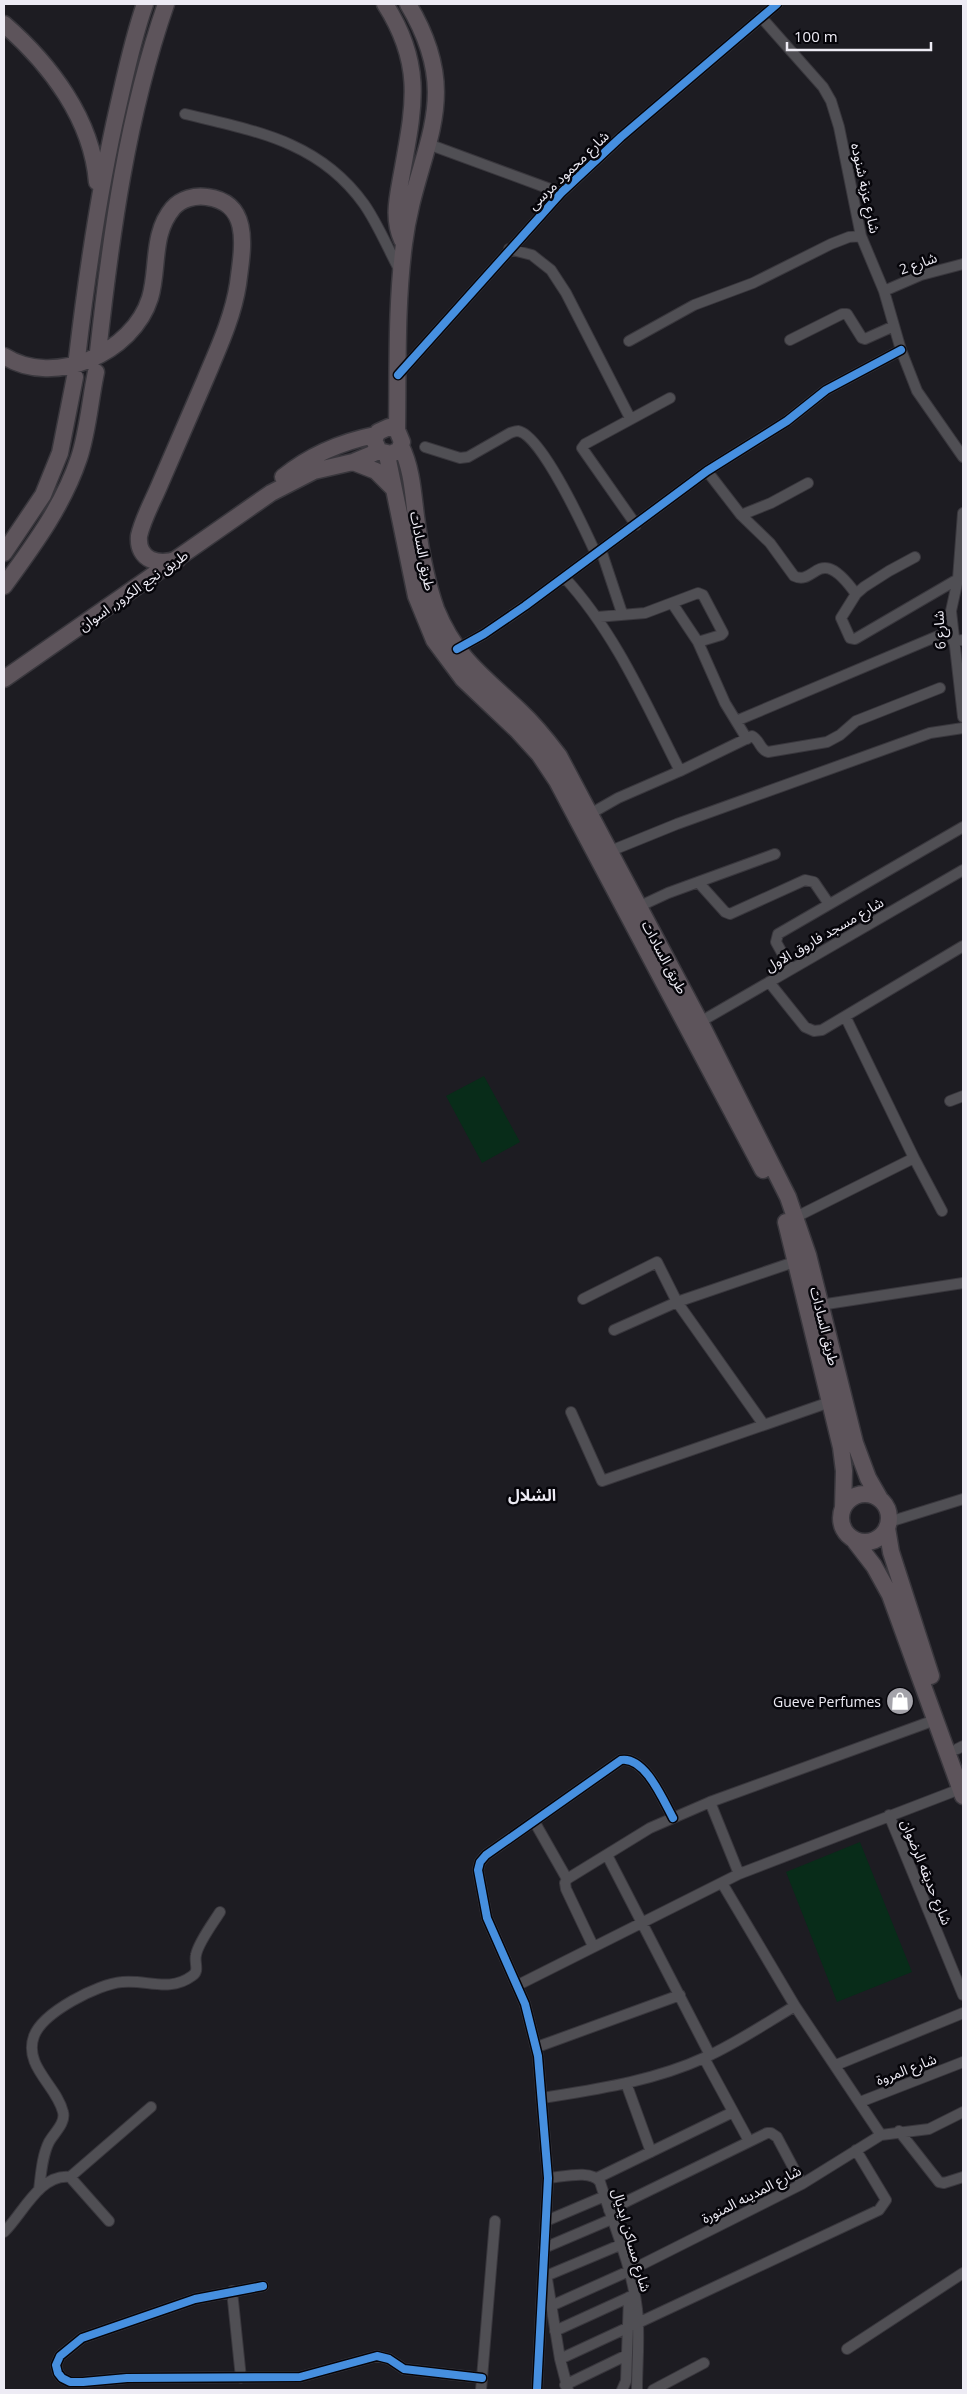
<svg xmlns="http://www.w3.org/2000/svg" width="967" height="2394" viewBox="0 0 967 2394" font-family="'Open Sans','Noto Sans Arabic',sans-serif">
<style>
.green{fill:#082c19}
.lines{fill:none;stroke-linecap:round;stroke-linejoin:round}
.minor-casing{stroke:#39373d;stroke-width:12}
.primary-casing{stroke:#39373d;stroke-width:19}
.minor{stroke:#504f54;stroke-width:10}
.primary{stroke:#5d545b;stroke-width:16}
.cycleway-casing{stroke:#06050a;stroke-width:11}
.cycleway{stroke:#468fdf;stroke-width:8}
.labels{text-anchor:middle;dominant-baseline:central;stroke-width:5;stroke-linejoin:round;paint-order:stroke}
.street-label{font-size:14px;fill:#edebf4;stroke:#06050a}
.poi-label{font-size:14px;fill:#edebf4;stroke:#06050a;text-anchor:end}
.quarter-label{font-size:16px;font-weight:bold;fill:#edebf4;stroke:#06050a}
</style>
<rect width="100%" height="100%" fill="#1d1c22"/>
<path class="green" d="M484,1076L520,1142L482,1163L446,1096Z
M860,1842L912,1972L837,2002L786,1872Z"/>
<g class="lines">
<g class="minor-casing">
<path id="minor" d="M761,17L823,87L831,101L839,127L861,236L884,291L901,350L917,391L963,457
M185,114C255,131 319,141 364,204C378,224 388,249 400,271
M428,144L561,193
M509,249L532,255L551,270L566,293L630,418
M884,291L921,275L963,264
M790,340L842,314H847L862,338L865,339L894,326
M629,341L694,305L753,283L831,244L849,237L861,236
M398,375L561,193L621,137L777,4
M425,447L460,458L468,457L510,433C513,432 515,431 518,431C541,434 586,532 596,554
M707,471L741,515L770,543L794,576C816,587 818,541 856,594
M963,513L958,579L951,611L963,717
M741,515L771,503L808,483
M636,525L582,448L585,444L670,398
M601,550L622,613
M915,557L889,571L864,587L856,594L841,618L850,638L855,639L958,579
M564,577C615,632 646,704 680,771L618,798L590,814
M672,603L698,642L725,703L747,739
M597,617L645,613L698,593L703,595L723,633L721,635L698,642
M953,641L963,640
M457,649L484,634L525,606L707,471L787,421L826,390L901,350
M736,721L952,630
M680,771L752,736C760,740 760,750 768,752L827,742L840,735L856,721L940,688
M608,852L677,824L930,733L963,728
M698,882L725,912L730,914L805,880L814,882L829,904
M638,907L668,893L775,854
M791,969L776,942L778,934L963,827
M769,982L805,1027L814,1031L822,1030L963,946
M846,1018L914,1158
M700,1022L963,870
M950,1101L963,1096
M796,1217L914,1158L942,1211
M583,1299L657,1262L677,1302L764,1425L830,1402
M820,1305L963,1283
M614,1330L677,1302L797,1261
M571,1412L602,1481L764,1425
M889,1522L963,1499
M957,1749L963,1746
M710,1802L739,1874
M889,1815L963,1995
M534,1821L567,1879
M607,1855L710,2055
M722,1883L795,2006L881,2135
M593,1946L566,1889L565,1883L567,1879L650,1828L710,1802L935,1720
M518,1985L739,1874L960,1789
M537,2047L680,1995
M704,2058L749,2141
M836,2065L963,2013
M626,2083L651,2152
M542,2098C598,2089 654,2081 706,2057C737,2043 766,2023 795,2006
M860,2102L963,2062
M899,2131L939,2182L944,2183L963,2177
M70,2177L151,2107
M548,2178C563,2177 591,2169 600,2182C613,2224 632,2266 637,2309C640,2335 637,2364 637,2390
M597,2178L733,2112
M39,2190C41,2174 42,2156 49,2142C54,2133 66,2123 63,2112C57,2086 23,2066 34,2036C43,2012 98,1984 122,1982C146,1979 169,1993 192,1976C200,1971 194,1963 196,1955C198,1943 213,1923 220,1912
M609,2210L767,2133H771L777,2137L802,2184
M546,2221L605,2196
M4,2232C22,2215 40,2173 70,2177L109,2221
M544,2248L612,2219
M546,2276L620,2245
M547,2279L560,2359L568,2390
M263,2286L195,2299L82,2338L60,2356L56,2365L58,2373L62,2378L70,2382H83L127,2378L300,2377L377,2356L389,2359L404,2369L482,2378
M232,2291L241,2378
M551,2306L629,2271L802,2184L881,2135L929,2129L963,2112
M638,2323L879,2210L886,2200L856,2150
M555,2331L634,2295
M847,2349L963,2273
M560,2359L629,2327
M565,2385L627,2355
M481,2390L495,2221
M537,2390L548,2178L538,2056L525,2004L487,1918L478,1870L480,1862L486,1855L621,1760C645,1756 663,1800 673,1818
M622,2390L626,2381L629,2297
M653,2390L704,2363"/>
</g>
<g class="primary-casing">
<path id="primary" d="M385,4C424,65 414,106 402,173C398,196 392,218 402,240
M4,24C50,64 92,119 97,182
M98,352C111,234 127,116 166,4
M4,356C54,388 133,353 150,298C159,268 151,234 173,208C181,199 195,195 207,197C253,203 242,251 238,284C233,317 218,349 205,380C190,414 175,449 160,484C153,501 143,518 139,536C137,561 159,566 178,559
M77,358C87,273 99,190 118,107C126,72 133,38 145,4
M397,430L389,427L378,432L374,440L379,451L391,454L399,450L402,442L397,430C398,368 396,306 404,244C416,147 467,102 408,4
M401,446C413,471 413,497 417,524C421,553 426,581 436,609C456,658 483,676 519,710C534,724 547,740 559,756L700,1022L788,1197L808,1255L855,1443L868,1478L880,1499
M387,455L416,596L434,640L463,679L518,731L539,754L557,781L763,1170
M353,462L376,471L392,487
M283,477C310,455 341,442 375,435
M4,553L43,495L60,453L75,377
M4,586C33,546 63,506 79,458C88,431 90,400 96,372
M4,679L271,493L314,471L353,462L379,451
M786,1222L841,1447L844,1471L843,1508
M841 1518a24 24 0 1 1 48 0a24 24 0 1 1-48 0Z
M887,1528L891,1552L931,1676
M854,1540L874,1566L890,1595L963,1796"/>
</g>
<use href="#minor" class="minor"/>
<use href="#primary" class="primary"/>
<g class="cycleway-casing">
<path id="cycleway" d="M398,375L561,193L621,137L777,4
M457,649L484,634L525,606L707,471L787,421L826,390L901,350
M263,2286L195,2299L82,2338L60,2356L56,2365L58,2373L62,2378L70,2382H83L127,2378L300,2377L377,2356L389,2359L404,2369L482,2378
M537,2390L548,2178L538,2056L525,2004L487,1918L478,1870L480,1862L486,1855L621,1760C645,1756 663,1800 673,1818"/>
</g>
<use href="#cycleway" class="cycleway"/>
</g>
<defs>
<g id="shop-disc" transform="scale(1.4375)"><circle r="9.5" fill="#a4a3aa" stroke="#06050a"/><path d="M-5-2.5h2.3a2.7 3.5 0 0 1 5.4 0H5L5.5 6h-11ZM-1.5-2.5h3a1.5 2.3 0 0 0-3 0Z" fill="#fff"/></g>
</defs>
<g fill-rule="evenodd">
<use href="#shop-disc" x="900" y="1701"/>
</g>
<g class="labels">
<g class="street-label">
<text transform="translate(568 170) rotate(-44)">شارع محمود مرسى</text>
<text transform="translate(866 188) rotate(78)">شارع عزبة شنوده</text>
<text transform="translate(918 263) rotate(-20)">شارع 2</text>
<text transform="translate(423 551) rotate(79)">طريق السادات</text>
<text transform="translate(133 590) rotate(-35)">طريق نجع الكرور, اسوان</text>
<text transform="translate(939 630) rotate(-94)">شارع 6</text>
<text transform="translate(824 934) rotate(-30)">شارع مسجد فاروق الاول</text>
<text transform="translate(665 957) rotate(62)">طريق السادات</text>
<text transform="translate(825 1326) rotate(76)">طريق السادات</text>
<text transform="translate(927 1872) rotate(68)">شارع حديقه الرضوان</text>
<text transform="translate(906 2069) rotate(-21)">شارع المروة</text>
<text transform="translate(751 2194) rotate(-27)">شارع المدينه المنورة</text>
<text transform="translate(632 2240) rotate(74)">شارع مساكن ايديال</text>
</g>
<g class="poi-label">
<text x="881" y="1701">Gueve Perfumes</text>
</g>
<g class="quarter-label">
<text x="532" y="1495">الشلال</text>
</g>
</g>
<rect width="967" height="2394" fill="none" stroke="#edebf4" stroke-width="10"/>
<path d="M787 42v8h144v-8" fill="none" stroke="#edebf4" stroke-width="2.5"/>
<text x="794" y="42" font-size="15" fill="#edebf4" stroke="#06050a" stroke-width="4" paint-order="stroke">100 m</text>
</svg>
